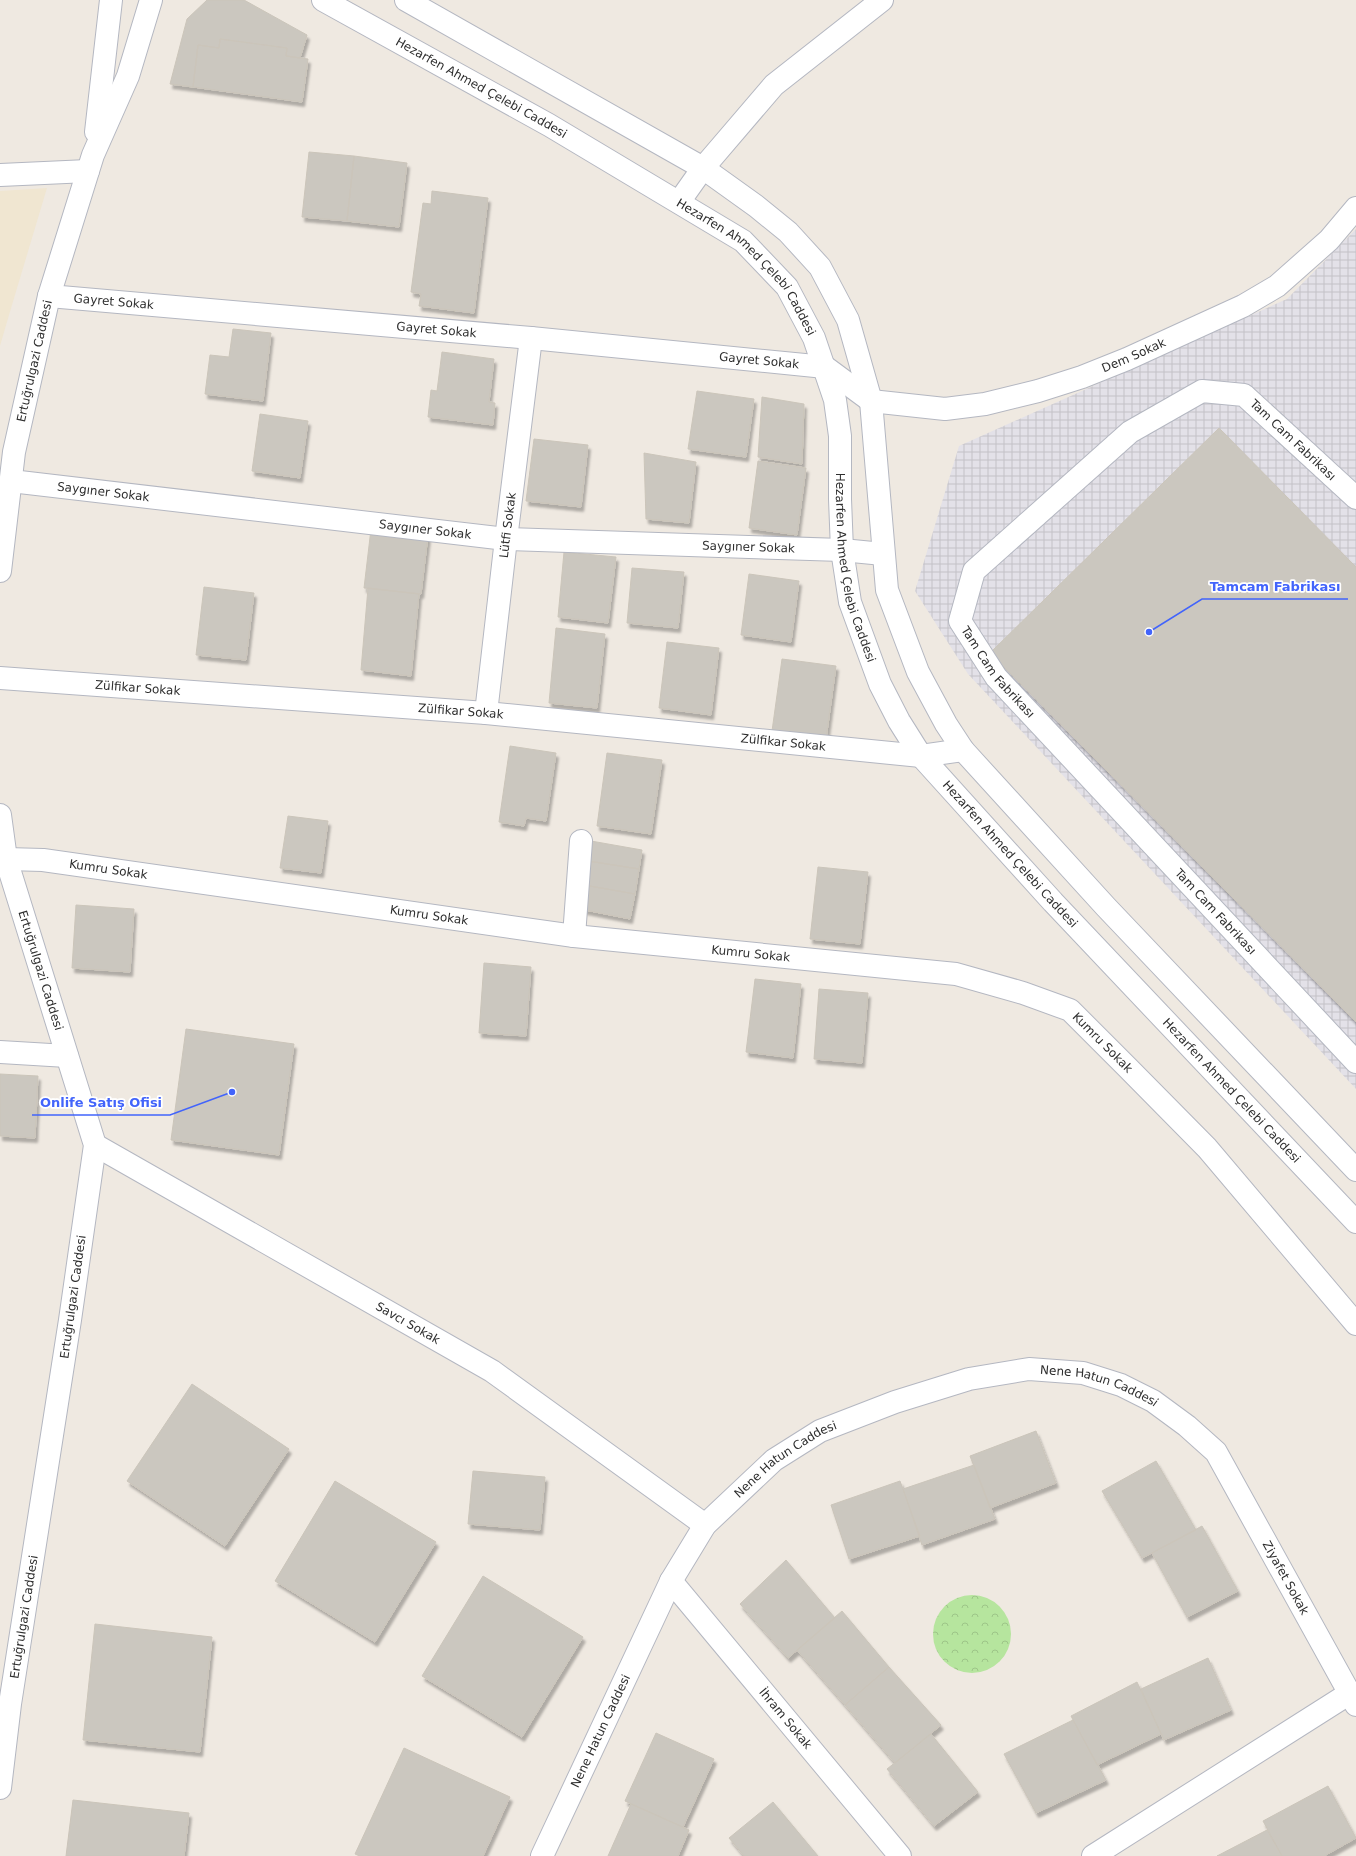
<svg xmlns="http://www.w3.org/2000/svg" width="1356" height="1856" viewBox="0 0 1356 1856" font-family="'DejaVu Sans',sans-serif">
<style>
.industrial{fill:url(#industrial-grid)}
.education{fill:#f0e6d1}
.park{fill:url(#park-crowns)}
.building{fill:#cbc7bf;stroke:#cbc5ba;filter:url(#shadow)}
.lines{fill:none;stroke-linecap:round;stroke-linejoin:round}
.minor-casing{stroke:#b4b7c1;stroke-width:24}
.minor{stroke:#fff;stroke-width:22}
.labels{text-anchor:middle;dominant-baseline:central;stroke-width:3.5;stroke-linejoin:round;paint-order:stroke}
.street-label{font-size:12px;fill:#2e2e2e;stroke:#fff}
.leader{fill:none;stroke:#4264fb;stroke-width:1.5}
.callout-dot{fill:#4264fb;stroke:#fff;stroke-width:1.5}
.callout-label{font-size:13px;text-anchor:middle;font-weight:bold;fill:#4264fb;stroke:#fff;stroke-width:3.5;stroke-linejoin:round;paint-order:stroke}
</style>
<defs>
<pattern id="industrial-grid" width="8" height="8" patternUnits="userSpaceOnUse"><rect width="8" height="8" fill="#e3e1e8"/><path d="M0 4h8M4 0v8" fill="none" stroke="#c3c1c7"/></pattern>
<pattern id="park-crowns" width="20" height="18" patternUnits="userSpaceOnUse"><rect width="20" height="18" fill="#b6e59e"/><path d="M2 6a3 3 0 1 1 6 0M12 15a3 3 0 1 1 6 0" fill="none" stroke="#9dc588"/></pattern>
<filter id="shadow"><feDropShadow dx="2.5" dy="4.5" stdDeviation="1" flood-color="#0004"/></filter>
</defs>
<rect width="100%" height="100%" fill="#efe9e1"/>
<path class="industrial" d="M1356,229V1089L968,674L915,591L959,446L1287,299Z"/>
<path class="education" d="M47,188L9,315L0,346V191Z"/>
<path class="park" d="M933 1634a39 39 0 1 1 78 0a39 39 0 1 1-78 0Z"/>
<path class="building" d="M207,0H244L307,35L300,58L286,56L287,48L220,39L219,48L198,45L193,87L170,84L187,19Z
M220,39L287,48L286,56L308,59L302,102L193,87L198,45L219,48Z
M309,152L354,156L347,221L302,217Z
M354,156L407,163L399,227L347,221Z
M432,191L488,198L474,313L419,306L421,294L411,292L423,203L431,204Z
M233,329L271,333L263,401L205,394L210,355L229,357Z
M442,352L494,359L489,402L495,403L493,425L428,417L431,390L437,391Z
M697,391L754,399L746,457L688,449Z
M762,397L804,404L802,464L758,457Z
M260,414L308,421L300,478L252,471Z
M1219,428L1356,567V1022L990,653Z
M534,439L588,445L581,507L526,501Z
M644,453L696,462L689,523L646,519Z
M758,461L806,468L797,535L749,528Z
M371,529L428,535L421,594L364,588Z
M564,552L616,557L608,623L558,617Z
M632,568L684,572L678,628L627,623Z
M749,574L799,581L791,642L741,635Z
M204,587L254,593L246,660L196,655Z
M368,588L419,594L411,676L361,670Z
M556,628L605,634L597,708L549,703Z
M667,642L719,648L711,715L659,708Z
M782,659L836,666L826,739L772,731Z
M510,746L556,753L546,821L526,818L524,826L499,822Z
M607,753L662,760L651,834L597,826Z
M288,816L328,821L321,873L280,868Z
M591,841L642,850L639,869L588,861Z
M588,861L639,869L635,894L584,885Z
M818,867L868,872L860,944L810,939Z
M584,885L635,894L630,919L580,909Z
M76,905L134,909L130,972L72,968Z
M484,963L531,967L526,1036L479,1033Z
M755,979L801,984L793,1058L746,1052Z
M819,989L868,993L862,1063L814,1059Z
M186,1029L294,1044L279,1155L171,1140Z
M0,1074L38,1076L35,1138L0,1136Z
M192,1384L289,1449L225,1546L127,1481Z
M1036,1431L1056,1483L990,1508L970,1456Z
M1156,1461L1196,1530L1142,1558L1102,1491Z
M974,1465L995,1519L922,1545L903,1489Z
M473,1471L545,1477L540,1530L468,1524Z
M335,1481L436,1542L375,1642L275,1581Z
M900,1481L920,1536L849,1559L831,1505Z
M1202,1526L1238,1591L1187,1617L1152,1553Z
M786,1560L835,1618L788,1658L740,1604Z
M483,1576L583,1637L522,1737L422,1676Z
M842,1611L889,1667L845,1705L797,1650Z
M95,1624L212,1637L200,1752L83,1740Z
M1208,1658L1231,1710L1164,1740L1141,1689Z
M889,1667L941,1725L895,1763L845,1705Z
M1137,1682L1161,1734L1097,1765L1071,1716Z
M1073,1720L1106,1780L1036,1813L1004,1754Z
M656,1733L714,1759L683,1827L625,1801Z
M931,1734L978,1792L934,1826L887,1769Z
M404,1748L510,1797L483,1856H360L355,1854Z
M1328,1786L1356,1838L1324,1856H1282L1263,1821Z
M73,1800L189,1813L184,1856H66Z
M773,1802L818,1856H744L729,1838Z
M631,1804L689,1830L678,1856H608Z
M1267,1830L1282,1856H1217Z"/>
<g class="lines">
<g class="minor-casing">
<g id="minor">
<path id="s1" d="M323,0L549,125L743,241L787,287L814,338L835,400L840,436V499L842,550L850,602L880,684L899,721L921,756L1053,902L1356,1222"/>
<path d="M406,0L703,168L756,206L788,232L820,267L848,320L871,401L887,590L918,672L946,724L963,750L1106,907L1356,1170"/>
<path d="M96,132L111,0"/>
<path d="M0,175L88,171"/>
<path d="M679,202L703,168L774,85L882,0"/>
<path id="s2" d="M49,296L531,338L825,367L871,401L945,409L985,404L1038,391L1082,377L1127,359L1243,306L1277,286L1329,240L1356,208"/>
<path id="s3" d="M11,481L506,539L842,550L883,554"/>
<path id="s4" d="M1356,498L1244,395L1202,391L1130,432L974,571L960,621L996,677L1356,1062"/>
<path id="s5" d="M0,571L14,452L49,296L93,155L128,76L151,0"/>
<path id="s6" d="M0,678L486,713L921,756L963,750"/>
<path id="s7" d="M486,713L506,539L531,338"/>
<path id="s8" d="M0,815L6,859L95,1145L70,1320L10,1704L0,1788"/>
<path id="s9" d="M6,859L43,860L574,936L956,974L1023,993L1070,1010L1128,1068L1207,1148L1356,1324"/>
<path d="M574,936L581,841"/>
<path d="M0,1052L67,1056"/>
<path id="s10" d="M95,1145L492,1371L705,1525"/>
<path id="s11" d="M671,1581L900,1856"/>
<path id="s12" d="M542,1856L671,1581L705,1525L774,1460L820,1431L895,1402L969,1379L1029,1369L1083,1373L1121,1385L1153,1401L1187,1426L1216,1452L1356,1705"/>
<path d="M1093,1856L1350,1693"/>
</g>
</g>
<use href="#minor" class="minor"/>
</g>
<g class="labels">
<g class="street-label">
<text stroke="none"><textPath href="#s1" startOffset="181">Hezarfen Ahmed Çelebi Caddesi</textPath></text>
<text stroke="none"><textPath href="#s1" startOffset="505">Hezarfen Ahmed Çelebi Caddesi</textPath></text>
<text stroke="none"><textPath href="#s2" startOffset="65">Gayret Sokak</textPath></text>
<text stroke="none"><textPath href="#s2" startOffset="389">Gayret Sokak</textPath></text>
<text stroke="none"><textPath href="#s2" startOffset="1108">Dem Sokak</textPath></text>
<text stroke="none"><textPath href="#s5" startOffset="213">Ertuğrulgazi Caddesi</textPath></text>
<text stroke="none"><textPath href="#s2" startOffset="713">Gayret Sokak</textPath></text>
<text transform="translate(1293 440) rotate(43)">Tam Cam Fabrikası</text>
<text stroke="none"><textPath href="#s3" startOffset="93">Saygıner Sokak</textPath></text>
<text stroke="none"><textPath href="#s7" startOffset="189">Lütfi Sokak</textPath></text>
<text stroke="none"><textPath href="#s3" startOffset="417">Saygıner Sokak</textPath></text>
<text stroke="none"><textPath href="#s3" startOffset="741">Saygıner Sokak</textPath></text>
<text stroke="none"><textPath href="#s1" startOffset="841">Hezarfen Ahmed Çelebi Caddesi</textPath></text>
<text stroke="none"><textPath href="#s4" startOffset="602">Tam Cam Fabrikası</textPath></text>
<text stroke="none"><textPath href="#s6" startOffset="138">Zülfikar Sokak</textPath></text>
<text stroke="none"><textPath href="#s6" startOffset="462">Zülfikar Sokak</textPath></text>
<text stroke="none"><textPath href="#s6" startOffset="786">Zülfikar Sokak</textPath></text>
<text stroke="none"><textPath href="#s1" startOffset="1177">Hezarfen Ahmed Çelebi Caddesi</textPath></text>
<text stroke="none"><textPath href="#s9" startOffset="103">Kumru Sokak</textPath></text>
<text stroke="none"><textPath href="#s4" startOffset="926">Tam Cam Fabrikası</textPath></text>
<text stroke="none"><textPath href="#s9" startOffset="427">Kumru Sokak</textPath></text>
<text stroke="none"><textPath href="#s9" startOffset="751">Kumru Sokak</textPath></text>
<text stroke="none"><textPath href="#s8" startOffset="161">Ertuğrulgazi Caddesi</textPath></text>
<text stroke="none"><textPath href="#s9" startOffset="1123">Kumru Sokak</textPath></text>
<text stroke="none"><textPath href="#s1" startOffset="1501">Hezarfen Ahmed Çelebi Caddesi</textPath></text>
<text transform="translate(73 1297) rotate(-82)">Ertuğrulgazi Caddesi</text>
<text stroke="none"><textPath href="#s10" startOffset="360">Savcı Sokak</textPath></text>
<text stroke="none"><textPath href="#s12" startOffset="810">Nene Hatun Caddesi</textPath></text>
<text stroke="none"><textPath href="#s12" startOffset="474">Nene Hatun Caddesi</textPath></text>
<text stroke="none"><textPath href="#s12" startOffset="1092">Ziyafet Sokak</textPath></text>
<text transform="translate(24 1617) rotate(-81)">Ertuğrulgazi Caddesi</text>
<text stroke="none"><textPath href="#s11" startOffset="179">İhram Sokak</textPath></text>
<text stroke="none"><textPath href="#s12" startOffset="138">Nene Hatun Caddesi</textPath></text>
</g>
</g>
<path class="leader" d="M1149 632L1202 599H1348M232 1092L170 1115H32"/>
<g class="callout-dot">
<circle cx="1149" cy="632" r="4"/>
<circle cx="232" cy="1092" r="4"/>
</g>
<g class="callout-label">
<text x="1275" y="591">Tamcam Fabrikası</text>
<text x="101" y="1107">Onlife Satış Ofisi</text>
</g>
</svg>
